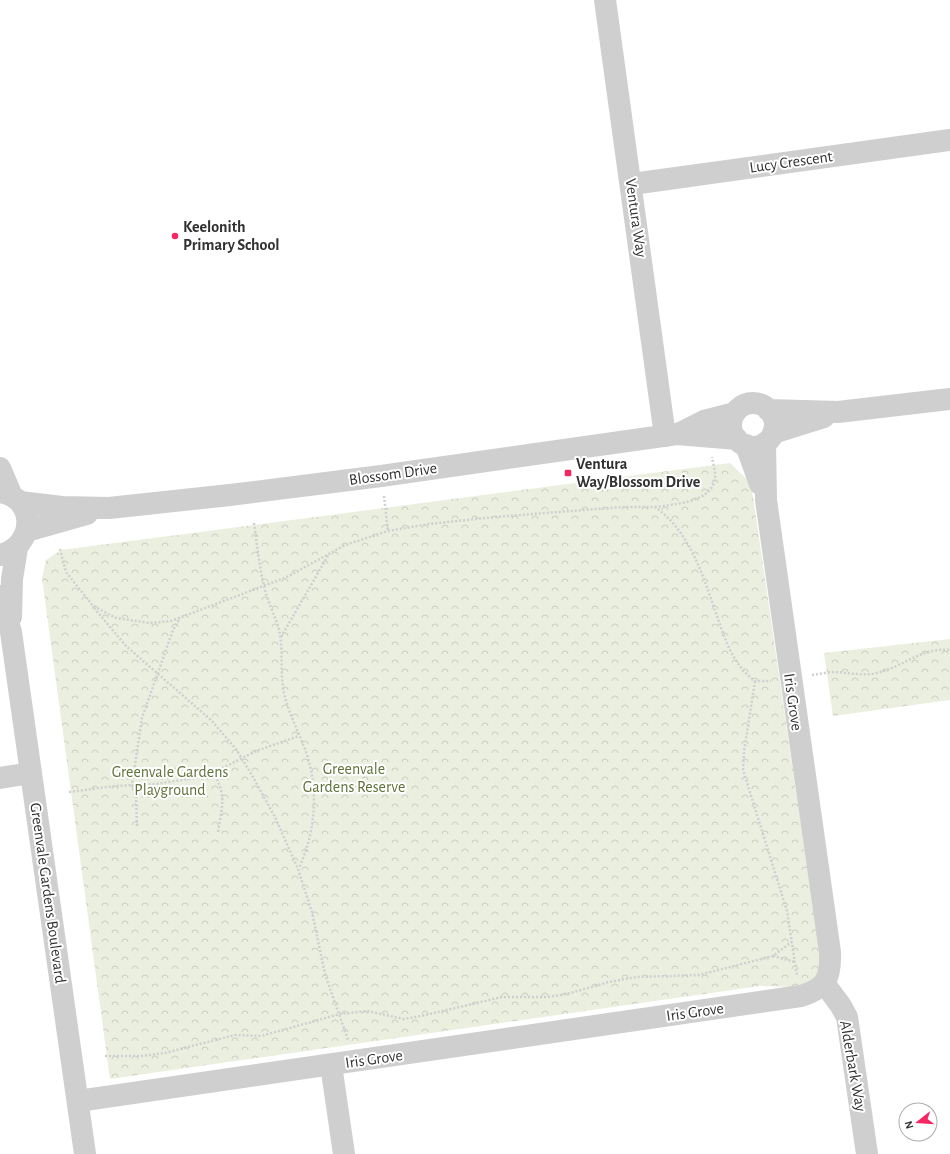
<svg xmlns="http://www.w3.org/2000/svg" width="950" height="1154" viewBox="0 0 950 1154" font-family="'Alegreya Sans',sans-serif">
<style>
.park{fill:url(#park-crowns)}
.lines{fill:none;stroke-linecap:round;stroke-linejoin:round}
.path{stroke:#cfcfcf;stroke-width:2.5;stroke-dasharray:2 2;stroke-linecap:butt}
.minor{stroke:#cfcfcf;stroke-width:22}
.tertiary{stroke:#cfcfcf;stroke-width:22}
.poi-dot{fill:#f62663;stroke:#fff;stroke-width:1.5}
.labels{text-anchor:middle;dominant-baseline:central;stroke-width:4;stroke-linejoin:round;paint-order:stroke}
.street-label{font-size:16px;fill:#323232;stroke:#fff}
.poi-label{font-size:16px;font-weight:bold;fill:#323232;stroke:#fff;text-anchor:start}
.park-label{font-size:16px;fill:#617339;stroke:#fff}
</style>
<defs>
<pattern id="park-crowns" width="20" height="18" patternUnits="userSpaceOnUse"><rect width="20" height="18" fill="#ebefdf"/><path d="M2 6a3 3 0 1 1 6 0M12 15a3 3 0 1 1 6 0" fill="none" stroke="#cacdc0"/></pattern>
</defs>
<rect width="100%" height="100%" fill="#fff"/>
<path class="park" d="M730,463L751,483L816,928L823,943L817,979L798,987L760,986L110,1079L42,578L46,560L61,550Z
M950,639V700L833,716L824,653Z"/>
<g class="lines">
<path class="path" d="M384,496L388,531
M655,507C674,504 712,503 715,478C716,472 713,464 712,457
M254,523C257,544 259,565 264,586C267,602 278,620 280,635C283,654 280,674 284,693C289,715 300,734 307,755C319,792 315,833 299,868
M60,549L66,572L93,606L116,618L150,623L171,621L287,577L345,545L388,531L429,524L495,517L622,507H655C691,532 704,579 718,619C726,642 734,666 755,681H771
M94,608L126,646L211,720L236,749L253,777L275,817L298,869L312,912L325,974L348,1040
M281,637L329,554
M812,675C820,674 828,672 836,672C850,673 863,676 877,673C903,667 922,647 950,650
M755,681L744,752L743,770L787,911L797,976
M213,772C227,795 222,807 218,832
M69,792L115,786L156,784L207,776L256,751L299,736
M137,826L136,798L132,785L142,718L173,630L180,618
M773,956L795,962
M105,1056H141L165,1053L235,1035L261,1036L340,1014L367,1011L404,1019L421,1016L502,997H548L567,994L609,982L637,977L699,975L773,956L793,941"/>
<path class="minor" d="M605,0L665,436
M632,184L950,140
M746,445L760,484
M0,596L11,632L85,1154
M11,617L12,579L17,548
M0,778L31,773
M824,983L841,1006L847,1017L867,1154
M331,1065L344,1154
M78,1101L801,996C826,988 831,979 830,952L766,500L765,443"/>
<path class="tertiary" d="M731 425a22 22 0 1 1 44 0a22 22 0 1 1-44 0Z
M768,410L838,412L950,399
M773,433L824,417
M678,434L704,421L735,413
M0,468L12,496
M0,492C37,498 36,546 0,555
M20,502L62,507L109,508L230,495L381,476L677,434L737,439
M27,531L87,514"/>
</g>
<g class="poi-dot">
<circle cx="175" cy="236" r="4"/>
<rect x="564" y="469" width="8" height="8" rx="2"/>
</g>
<g class="labels">
<g class="street-label">
<text transform="translate(791 162) rotate(-8)">Lucy Crescent</text>
<text transform="translate(636 218) rotate(82)">Ventura Way</text>
<text transform="translate(393 474) rotate(-8)">Blossom Drive</text>
<text transform="translate(793 702) rotate(82)">Iris Grove</text>
<text transform="translate(48 893) rotate(82)">Greenvale Gardens Boulevard</text>
<text transform="translate(695 1012) rotate(-8)">Iris Grove</text>
<text transform="translate(374 1059) rotate(-8)">Iris Grove</text>
<text transform="translate(853 1066) rotate(80)">Alderbark Way</text>
</g>
<g class="poi-label">
<text x="183" y="227">Keelonith<tspan x="183" dy="18">Primary School</tspan></text>
<text x="576" y="464">Ventura<tspan x="576" dy="18">Way/Blossom Drive</tspan></text>
</g>
<g class="park-label">
<text x="354" y="769">Greenvale<tspan x="354" dy="18">Gardens Reserve</tspan></text>
<text x="170" y="772">Greenvale Gardens<tspan x="170" dy="18">Playground</tspan></text>
</g>
</g>
<g transform="translate(918 1122) rotate(253)"><circle r="19" fill="#ffffff" stroke="#adadad"/>
<path d="M0-3L7 15L0 10L-7 15Z" fill="#f62663"/>
<text y="-6" font-size="11" font-weight="bold" text-anchor="middle" fill="#323232">N</text>
</g>
</svg>
